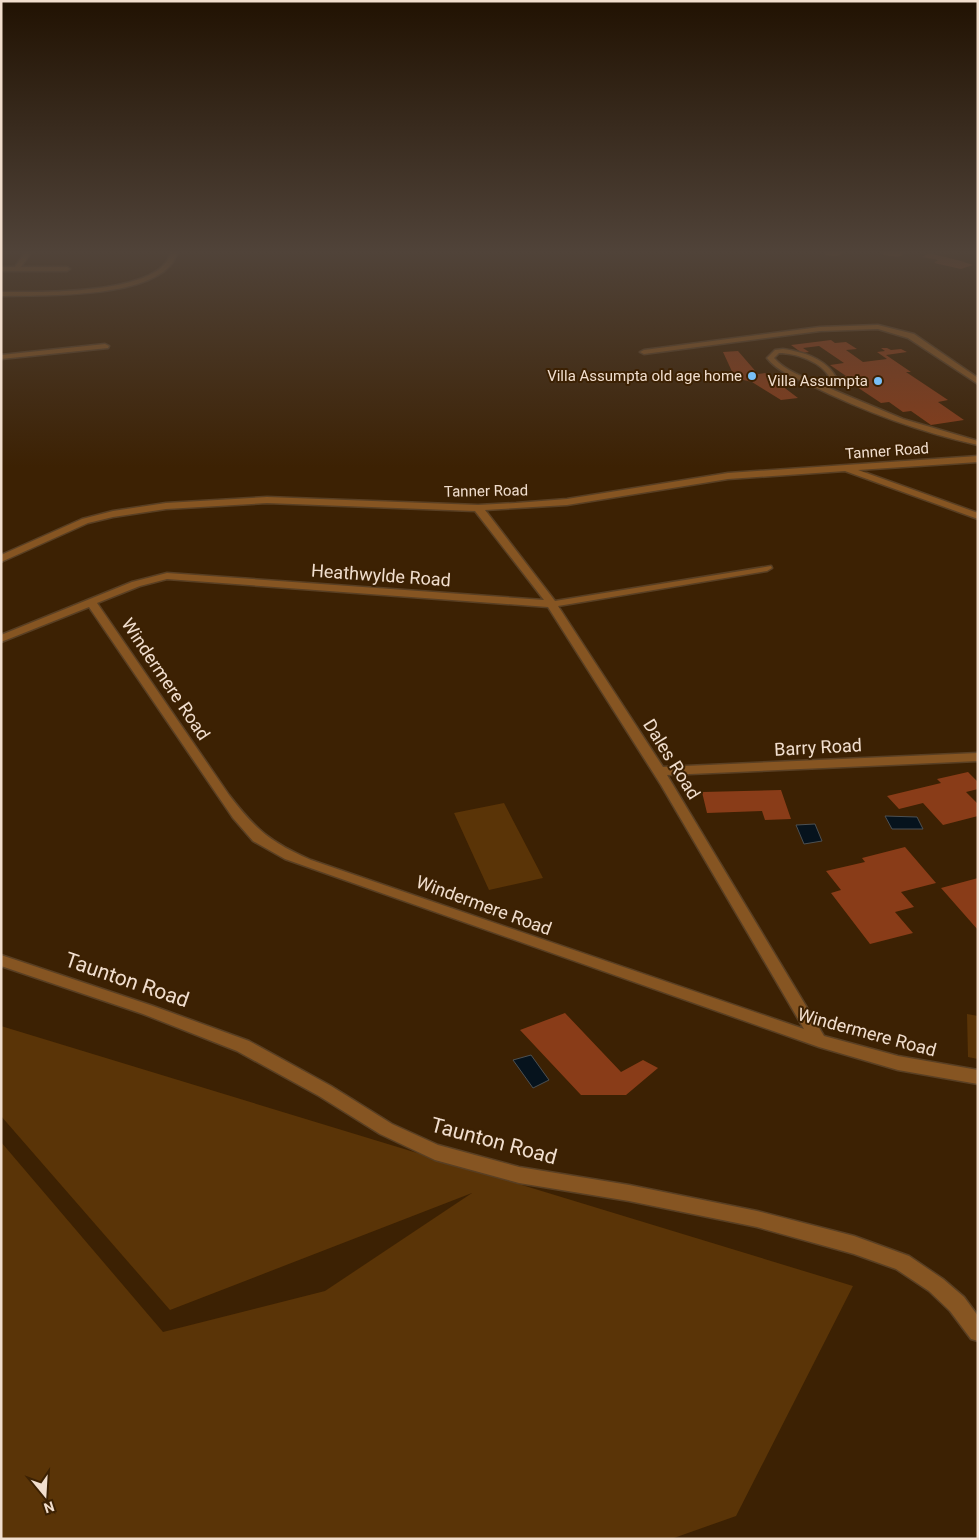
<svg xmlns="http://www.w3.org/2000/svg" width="979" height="1540" viewBox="0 0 979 1540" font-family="Roboto,sans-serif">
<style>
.green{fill:#5a3407}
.water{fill:#06131d;stroke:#4c5052}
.building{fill:#893c18}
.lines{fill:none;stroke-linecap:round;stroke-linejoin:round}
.service-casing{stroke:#593f23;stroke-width:3}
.minor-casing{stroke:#593f23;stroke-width:3}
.tertiary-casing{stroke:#593f23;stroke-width:3}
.service{fill:#865522;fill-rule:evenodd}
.minor{fill:#865522;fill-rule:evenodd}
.tertiary{fill:#865522;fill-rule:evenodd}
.poi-dot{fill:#78bff7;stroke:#3c2103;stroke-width:2}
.labels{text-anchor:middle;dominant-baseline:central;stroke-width:4;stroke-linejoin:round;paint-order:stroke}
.far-poi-label{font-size:15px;fill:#f1dece;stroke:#3c2103;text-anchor:end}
.far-street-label{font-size:15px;fill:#f1dece;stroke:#3c2103}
.street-label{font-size:18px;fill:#f1dece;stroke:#3c2103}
.near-street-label{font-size:21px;fill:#f1dece;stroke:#3c2103}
</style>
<rect width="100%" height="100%" fill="#3c2103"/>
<path class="green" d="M504,803L543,878L489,890L454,813Z
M967,1014L978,1016V1059L968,1057Z
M1,1026L853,1286L736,1516L671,1539H1V1142L163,1332L325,1291L472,1193L170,1310L1,1116Z"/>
<path class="water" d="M885,816L917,817L923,829H892Z
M815,824L822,841L804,844L796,825Z
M531,1055L549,1080L533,1088L513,1060Z"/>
<path class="building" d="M820,251H845L840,255L834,256L825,255L826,253Z
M884,251H904V254L898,257L884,255L882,253Z
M929,253L961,261L973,265L961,269L934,263L938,260L922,257Z
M831,340L835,343L846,342L857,349L846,350L863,362L887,359L877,352L885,351L881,348H887L891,350L901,349L907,352L886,355L911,372H906L948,400L938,402L964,420L931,425L911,411L903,412L889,402L881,403L851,383L844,384L835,378L846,376L830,365L844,363L819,346L803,348L809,352L802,353L791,345Z
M738,351L758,374L765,373L798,398L781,400L752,382L735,378L723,352Z
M968,772L978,782V789L966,792L978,804V816L943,825L923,803L899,809L887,796L941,783L937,779Z
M781,790L791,819L765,820L762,811L707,813L702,792Z
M905,847L936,883L901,892L914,907L895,912L913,933L870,944L831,893L841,890L826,871L865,862L862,858Z
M978,878V930L941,888Z
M565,1013L621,1072L643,1060L658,1068L626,1095H581L520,1030Z"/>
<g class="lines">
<g class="service-casing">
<path id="service" d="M26,251H32L21,267H67L70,269L67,271H1V267H15Z
M783,349C804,352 827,359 837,379L824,386L903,419L978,441V445C919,432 863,411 808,384C794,377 777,371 767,358L775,350ZM779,353C796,353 822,362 830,378L818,384C804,377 784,370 774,358Z"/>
</g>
<g class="minor-casing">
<path id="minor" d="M171,251H177V254C162,300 41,295 1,296V292C36,292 164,296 171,251Z
M878,325L914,334L978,378V384L908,338L878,329L820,331L644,354L640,352L644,350L820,327Z
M105,344L109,346L108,348L1,359V355Z
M978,456V462L858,470L978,513V519L845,471L728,479L567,505L485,510L555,601L771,566L772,568L767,571L558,606L663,767L978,753V761L667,775L824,1036L898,1056L978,1070V1084L898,1070L819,1047L285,859L253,841L233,818L89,607L1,642V635L132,582L167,573L544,600L475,511L267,503L166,509L113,517L88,523L1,562V555L82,519L113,511L166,503L267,497L478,505L516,503L567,499L728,473ZM167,579L548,607L661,785L804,1029L311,860C270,842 256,830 229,795L97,603L140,586Z"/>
</g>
<g class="tertiary-casing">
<path id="tertiary" d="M1,955L153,1006L249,1041L331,1086L392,1124L438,1145L519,1167L629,1185L757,1211L854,1236L909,1256L943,1279L964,1297L978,1316V1341L971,1339L950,1311L929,1291L896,1269L854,1254L757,1227L629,1201L519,1183L435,1160L380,1134L319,1096L237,1051L143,1014L1,966Z"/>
</g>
<use href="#service" class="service"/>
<use href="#minor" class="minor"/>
<use href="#tertiary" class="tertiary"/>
</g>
<linearGradient id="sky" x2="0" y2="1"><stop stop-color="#211202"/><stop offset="0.54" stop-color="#504339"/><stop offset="1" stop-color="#504339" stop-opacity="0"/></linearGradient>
<rect width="979" height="467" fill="url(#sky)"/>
<g class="poi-dot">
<circle cx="752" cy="376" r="5"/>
<circle cx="878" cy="381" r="5"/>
</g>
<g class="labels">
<g class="far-poi-label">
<text x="742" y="376">Villa Assumpta old age home</text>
<text x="868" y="381">Villa Assumpta</text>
</g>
<g class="far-street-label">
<text transform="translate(887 451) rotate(-4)">Tanner Road</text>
<text transform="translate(486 491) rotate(-1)">Tanner Road</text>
</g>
<g class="street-label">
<text transform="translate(381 575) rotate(4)">Heathwylde Road</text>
<text transform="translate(166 679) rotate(56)">Windermere Road</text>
<text transform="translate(818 747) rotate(-3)">Barry Road</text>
<text transform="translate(672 759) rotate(58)">Dales Road</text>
<text transform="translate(484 905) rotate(20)">Windermere Road</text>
<text transform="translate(867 1032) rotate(15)">Windermere Road</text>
</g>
<g class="near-street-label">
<text transform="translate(127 980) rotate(19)">Taunton Road</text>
<text transform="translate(494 1141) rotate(15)">Taunton Road</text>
</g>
</g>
<rect width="979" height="1540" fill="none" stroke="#f1dece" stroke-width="5"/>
<g transform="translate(45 1495) rotate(162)" stroke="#3c2103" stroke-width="4" paint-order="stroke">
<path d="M0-4L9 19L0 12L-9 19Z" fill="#f1dece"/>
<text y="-8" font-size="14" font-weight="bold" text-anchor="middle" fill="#f1dece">N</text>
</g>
</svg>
